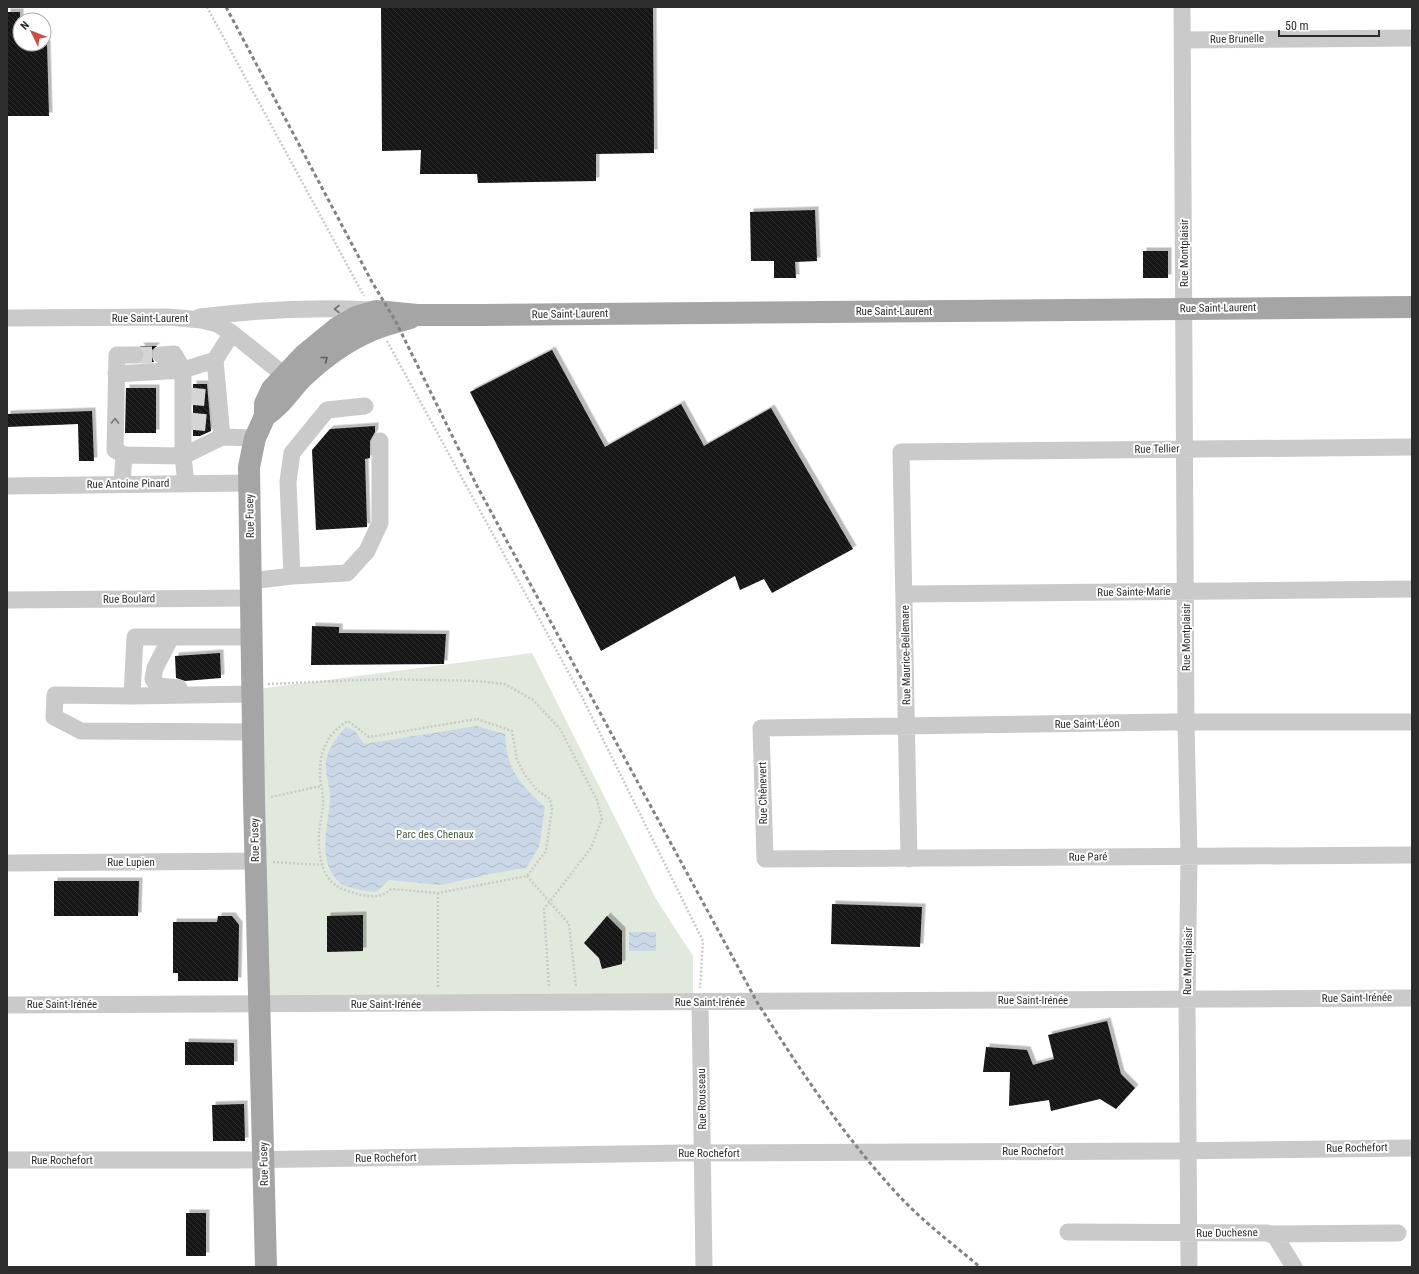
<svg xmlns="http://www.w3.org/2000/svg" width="1419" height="1274" viewBox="0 0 1419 1274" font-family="'Roboto Condensed',sans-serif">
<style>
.green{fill:#e1e9dc}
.water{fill:url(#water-waves)}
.building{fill:url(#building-back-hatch);filter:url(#shadow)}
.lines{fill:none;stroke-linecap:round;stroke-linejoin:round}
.minor-tunnel{stroke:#d5d5d5;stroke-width:17;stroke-dasharray:17 8;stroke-linecap:butt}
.path{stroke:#cacaca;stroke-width:2.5;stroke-dasharray:2 2;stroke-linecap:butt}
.minor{stroke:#cacaca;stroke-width:17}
.major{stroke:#a5a5a5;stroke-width:22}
.rail{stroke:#828282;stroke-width:3;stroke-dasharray:4 3;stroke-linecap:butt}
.oneway{stroke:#747474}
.oneway2{stroke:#5d5d5d}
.labels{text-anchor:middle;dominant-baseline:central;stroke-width:4;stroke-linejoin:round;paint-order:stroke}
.street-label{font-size:11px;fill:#2d2d2d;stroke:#fff}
.park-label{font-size:11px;fill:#4b6240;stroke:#fff}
</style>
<defs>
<pattern id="water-waves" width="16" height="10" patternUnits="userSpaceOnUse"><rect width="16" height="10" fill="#cad7e6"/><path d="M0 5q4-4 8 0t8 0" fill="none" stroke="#aeb9c6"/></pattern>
<pattern id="building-back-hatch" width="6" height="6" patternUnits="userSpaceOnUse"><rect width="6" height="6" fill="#141414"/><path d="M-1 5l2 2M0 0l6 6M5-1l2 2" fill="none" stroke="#2e2e2e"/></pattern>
<filter id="shadow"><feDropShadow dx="3.5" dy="-3.5" stdDeviation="0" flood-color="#0004"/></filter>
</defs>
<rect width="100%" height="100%" fill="#fff"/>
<path class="green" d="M532,653L656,899L693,956V998L269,1002L258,689Z"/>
<path class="water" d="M477,726L505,734C507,771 519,783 545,807L539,847L526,868L495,873L441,885L389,880L376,892C365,891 343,888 336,879C318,858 328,825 330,801C331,788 325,775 326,761C328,748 337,737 346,727L355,731L364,744Z
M629,932H656V951H629Z"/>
<path class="building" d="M381,7H653L654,153L596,154V181L478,183L477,174H420L421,150L382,151Z
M7,12H20V44H47L49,116H7Z
M815,210L817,261L795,262L796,278H774V261H751L750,212Z
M1143,251H1168V278H1143Z
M140,346H157L152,350L151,355L154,362H141L145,355Z
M552,350L605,447L681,404L704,446L771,408L853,549L772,593L764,579L740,590L735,576L601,651L470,392Z
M193,384H207L211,431L200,436H193Z
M126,388H156V433H125Z
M92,411L94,461H79L78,424L7,427V414Z
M375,426V432L370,441V458L365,459L367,527L316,530L312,450L330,429Z
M312,626L339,627V633L446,634L444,664L311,665Z
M220,653L221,678L185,681L176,678L175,656Z
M54,881H139L138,916H54Z
M832,904L922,907L920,947L831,944Z
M363,915V951L327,952V916Z
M218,916H232L239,925L238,981H178V973H173V922H217Z
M607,916L622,931V964L602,969L599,958L584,943Z
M1107,1021L1121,1074L1135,1088L1116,1109L1100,1099L1051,1111L1049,1100L1009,1106L1010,1072H983L986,1047L1027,1050L1033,1065L1054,1059L1048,1035Z
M185,1042L234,1043V1065H185Z
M244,1104L245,1141H213L212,1105Z
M186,1213H206V1256H186Z"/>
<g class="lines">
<path class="minor-tunnel" d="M135,355H161
M188,396L210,398
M189,421L210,423"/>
<path class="path" d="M207,7L364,296
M387,341L582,697L703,941L700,988
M268,684L385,679L476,681L505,684L533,700L560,729L597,800L602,819L591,848L544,909L549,988
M477,719L512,731L517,760L525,775L537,790L550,799L552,809L546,851L527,876L438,893L391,889C381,898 374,897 361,895C352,892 340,890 333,883C320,872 318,848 319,832C320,823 322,814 323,805C324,793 319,780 320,768C321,748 330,731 348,721L369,737Z
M271,797L321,786
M273,862L322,865
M527,876L569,924L576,987
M438,893V988"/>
<path class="minor" d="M1182,7L1186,723L1189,856L1187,1000L1189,1267
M1183,40L1412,38
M200,317C256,310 314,307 371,310
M7,318L168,317L202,320L217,324L232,333L294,383
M232,333L215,360L183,370V456L222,437L255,438
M215,360L222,437
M116,374L183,370L174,354L161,355
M124,455L115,450L117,355H135
M122,484L124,455L183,456L186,484
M7,486L249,483
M292,576L347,573L367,551L380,523V441
M251,581L292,576L288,482L292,453L327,410L365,406
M905,594L1412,589
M7,600L252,598
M171,637L155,668L153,679L158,686L179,688
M252,694L132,696L55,695L54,717L81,731L253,732
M132,696L135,637H252
M1412,722H1171L761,728L765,859L1412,855
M909,859L901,452L1412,447
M7,863L255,861
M700,1003L704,1267
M7,1005L1412,998
M7,1160H238L684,1153L1169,1151L1412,1148
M1068,1232L1267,1233L1275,1236L1294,1267
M1271,1234L1398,1233"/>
<path class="major" d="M265,416C281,406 290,390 303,377C323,358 346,341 372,330C384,325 397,322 410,318
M266,1267L254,800L249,467L255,438L265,416V404L272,389L304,355L337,328L356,317L376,311L417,315H483L1412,307"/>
<path class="rail" d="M226,7L372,282L396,322L477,486L757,1002C800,1070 846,1140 902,1199C926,1224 954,1245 980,1267"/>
</g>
<defs><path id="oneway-chevron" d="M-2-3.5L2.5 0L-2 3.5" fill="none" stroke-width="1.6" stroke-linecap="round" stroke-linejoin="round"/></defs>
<g class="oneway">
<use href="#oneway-chevron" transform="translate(337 309) rotate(-180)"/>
<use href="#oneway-chevron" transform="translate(115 421) rotate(-89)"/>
</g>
<use class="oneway2" href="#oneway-chevron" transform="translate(325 359) rotate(-38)"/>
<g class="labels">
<g class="street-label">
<text transform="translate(1237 39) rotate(-1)">Rue Brunelle</text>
<text transform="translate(1184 253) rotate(-90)">Rue Montplaisir</text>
<text transform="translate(1218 308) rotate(-1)">Rue Saint-Laurent</text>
<text x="894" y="311">Rue Saint-Laurent</text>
<text transform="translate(570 314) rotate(-1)">Rue Saint-Laurent</text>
<text x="150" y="318">Rue Saint-Laurent</text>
<text transform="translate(1157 449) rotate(-1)">Rue Tellier</text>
<text transform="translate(128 484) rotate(-1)">Rue Antoine Pinard</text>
<text transform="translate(250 516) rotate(-91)">Rue Fusey</text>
<text transform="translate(1134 592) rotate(-1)">Rue Sainte-Marie</text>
<text transform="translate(129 599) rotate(-1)">Rue Boulard</text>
<text transform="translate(1186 637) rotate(-90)">Rue Montplaisir</text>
<text transform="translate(906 655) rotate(-91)">Rue Maurice-Bellemare</text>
<text transform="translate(1087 724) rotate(-1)">Rue Saint-Léon</text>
<text transform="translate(763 793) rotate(-91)">Rue Chênevert</text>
<text transform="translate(255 840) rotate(-91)">Rue Fusey</text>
<text transform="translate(1088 857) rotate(-1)">Rue Paré</text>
<text x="131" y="862">Rue Lupien</text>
<text transform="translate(1188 961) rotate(-89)">Rue Montplaisir</text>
<text transform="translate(1357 998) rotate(-1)">Rue Saint-Irénée</text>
<text x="1033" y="1000">Rue Saint-Irénée</text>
<text x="710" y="1002">Rue Saint-Irénée</text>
<text x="62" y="1004">Rue Saint-Irénée</text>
<text x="386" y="1004">Rue Saint-Irénée</text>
<text transform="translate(702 1099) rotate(-91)">Rue Rousseau</text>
<text transform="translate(1357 1148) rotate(-1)">Rue Rochefort</text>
<text x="1033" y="1151">Rue Rochefort</text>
<text x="709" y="1153">Rue Rochefort</text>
<text transform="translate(386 1158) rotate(-1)">Rue Rochefort</text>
<text x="62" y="1160">Rue Rochefort</text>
<text transform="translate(264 1164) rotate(-91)">Rue Fusey</text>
<text transform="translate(1227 1233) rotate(-1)">Rue Duchesne</text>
</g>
<g class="park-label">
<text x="435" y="834">Parc des Chenaux</text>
</g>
</g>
<rect width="1419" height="1274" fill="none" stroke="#2d2d2d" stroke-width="16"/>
<g transform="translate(32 32) rotate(313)"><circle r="19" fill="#ffffff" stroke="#ababab"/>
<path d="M0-3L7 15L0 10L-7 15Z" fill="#cf4c44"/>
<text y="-6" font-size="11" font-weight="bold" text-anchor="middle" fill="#2d2d2d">N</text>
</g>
<path d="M1279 30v6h100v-6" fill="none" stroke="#2d2d2d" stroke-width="2"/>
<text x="1285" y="30" font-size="12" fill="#2d2d2d" stroke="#ffffff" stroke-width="3" paint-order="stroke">50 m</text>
</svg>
